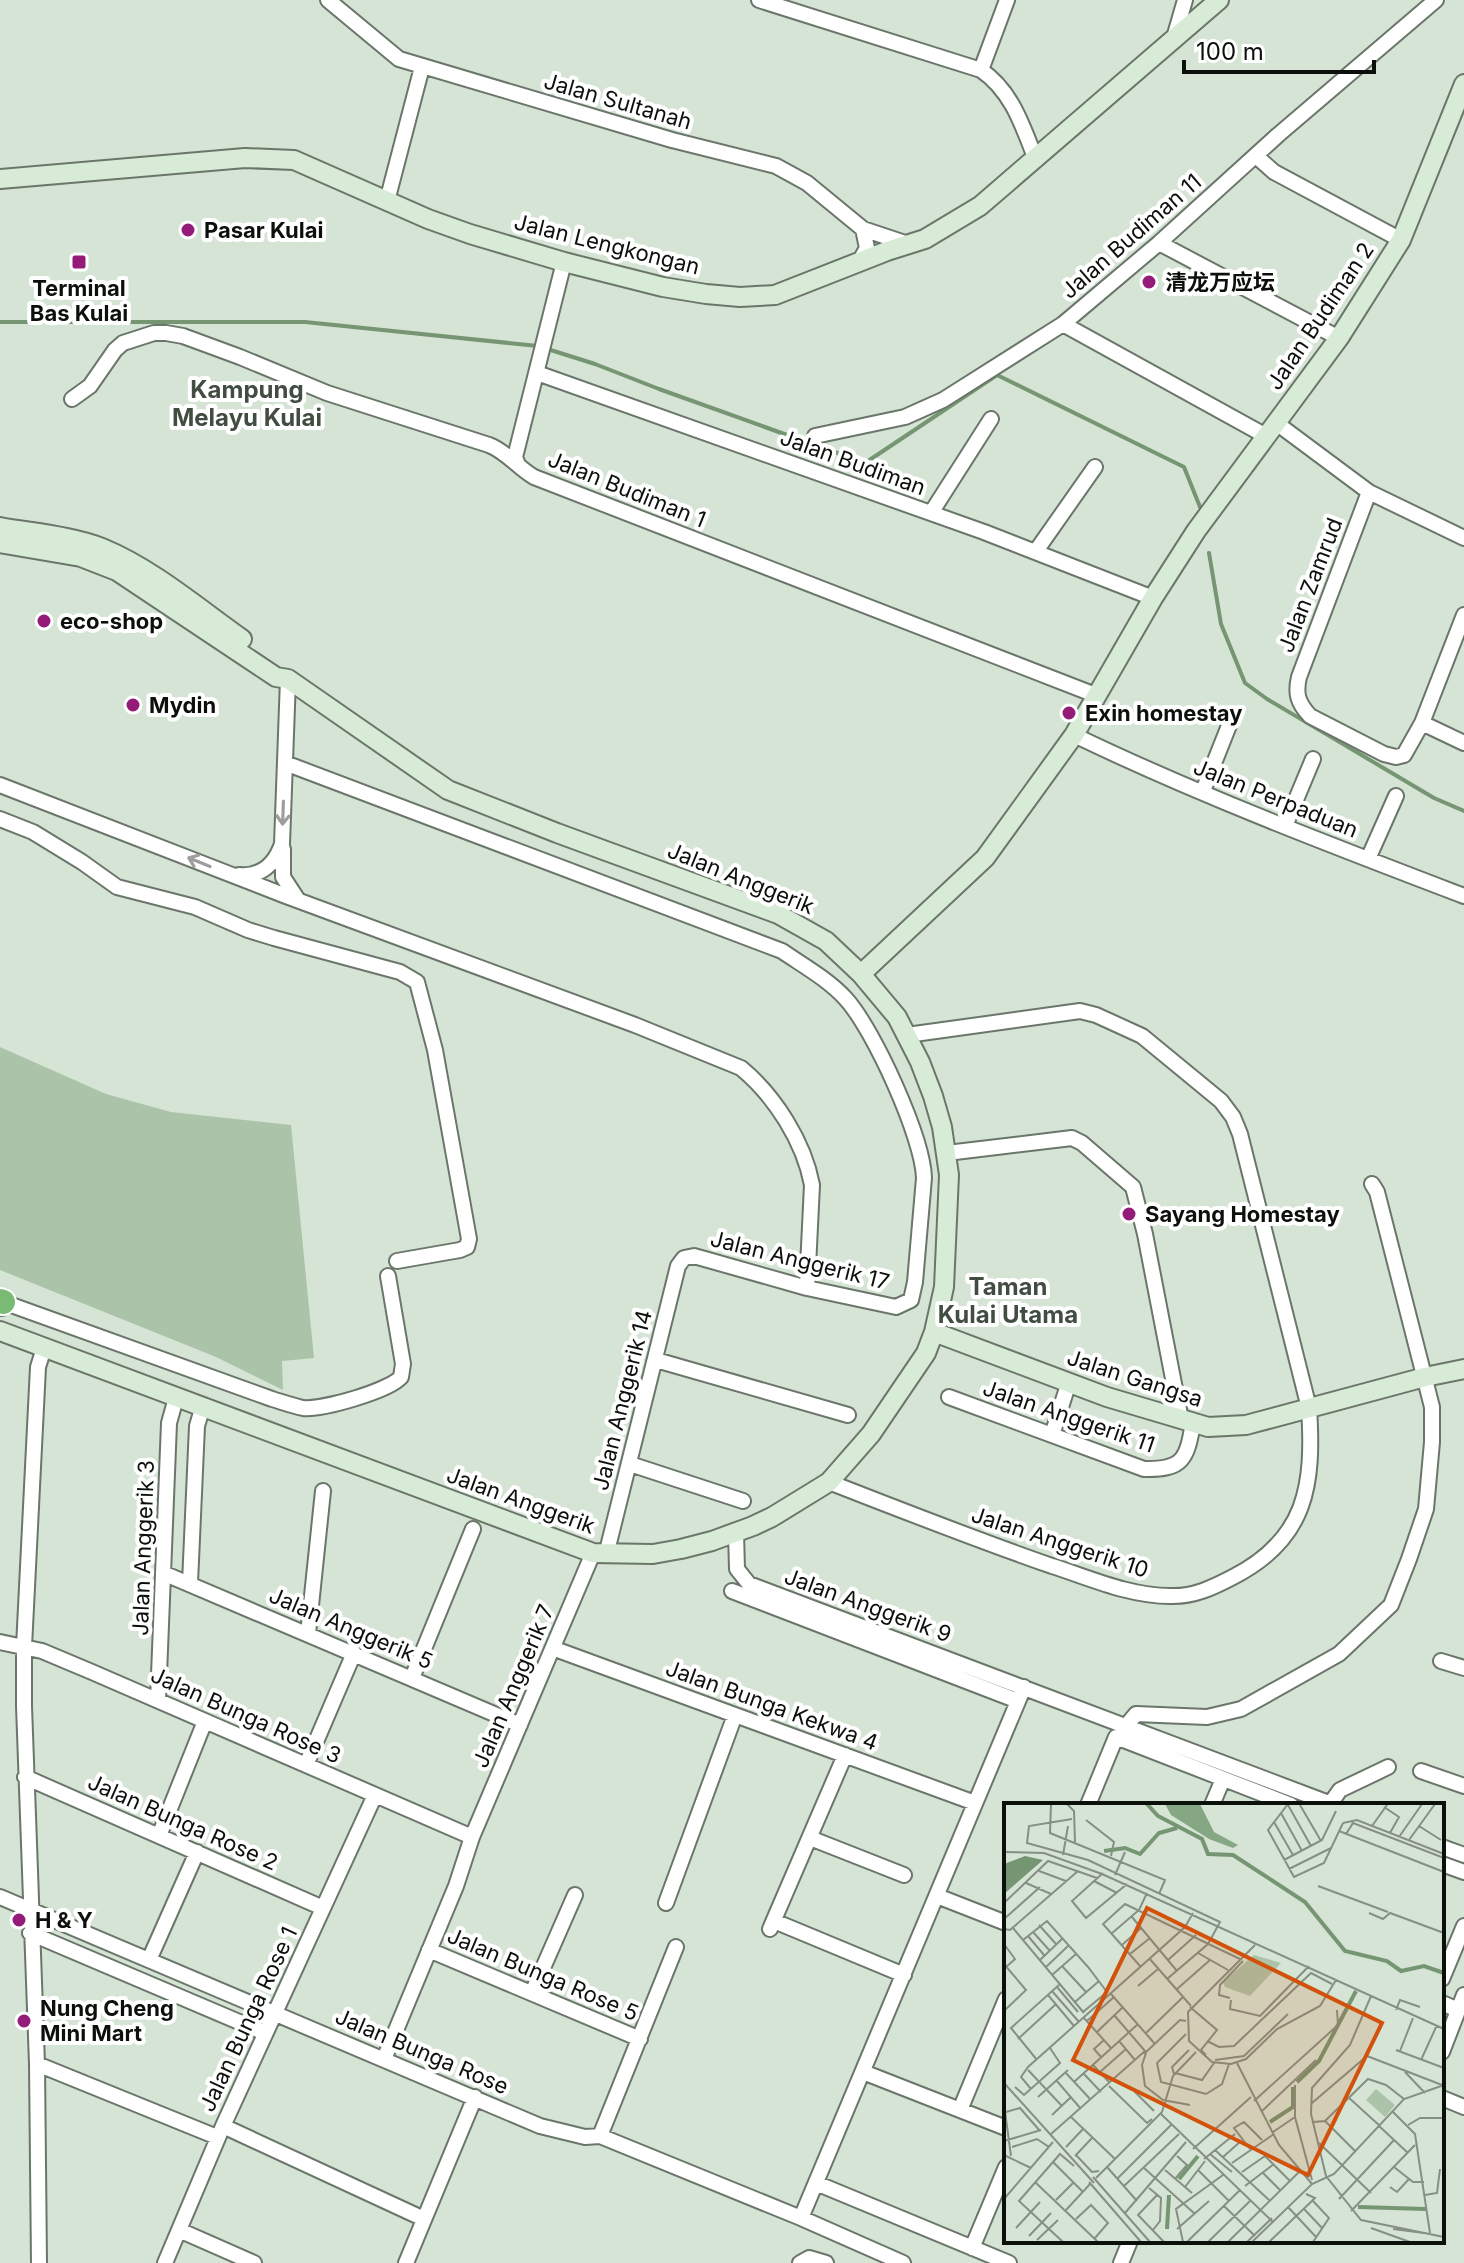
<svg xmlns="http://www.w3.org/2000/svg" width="1464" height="2263" viewBox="0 0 1464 2263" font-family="Inter,'Noto Sans SC',sans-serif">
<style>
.garden{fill:#abc4a9}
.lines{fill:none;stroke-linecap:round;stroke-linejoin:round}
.stream{stroke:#759573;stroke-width:4}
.street-casing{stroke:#6a7669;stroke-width:18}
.secondary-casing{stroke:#6a7669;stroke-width:22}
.highway-casing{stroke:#fff;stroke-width:28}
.street{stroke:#fff;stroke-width:14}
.secondary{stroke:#d7ebd6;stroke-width:18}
.highway{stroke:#79bb75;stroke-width:24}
.oneway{stroke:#9e9f9d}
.poi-dot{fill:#941b77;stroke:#fff;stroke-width:3}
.labels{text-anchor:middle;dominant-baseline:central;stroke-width:8;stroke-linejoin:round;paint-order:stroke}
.street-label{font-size:22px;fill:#0c100b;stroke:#fff}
.poi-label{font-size:22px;font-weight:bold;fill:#0c100b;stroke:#fff;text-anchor:start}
.neighbourhood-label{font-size:24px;font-weight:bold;fill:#424d41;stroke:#fff}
.inset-river{fill:none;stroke:#759573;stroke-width:4}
.inset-road{fill:none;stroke:#858f84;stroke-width:2}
.view{fill:#d2520c;fill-opacity:0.15;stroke:#d2520c;stroke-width:4}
.inset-edge{fill:none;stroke:#0c100b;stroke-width:4}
</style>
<rect width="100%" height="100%" fill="#d6e4d5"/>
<path class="garden" d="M0,1047L106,1094L171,1112L291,1125L314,1358L282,1361L283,1390L216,1357L0,1270Z"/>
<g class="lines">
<path class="stream" d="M0,322H305L538,346L595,364L659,389L865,463L997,375L1184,467L1200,507
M1209,553L1221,624L1245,683L1267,699L1434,798L1464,811"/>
<g class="street-casing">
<path id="street" d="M328,0L399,59L672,140L776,166L807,183L863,229L867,248L858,264
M759,0L981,70C1012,91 1023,127 1036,160
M1174,38L1185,0
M981,70L1007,0
M1256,156L1274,172L1401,240
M387,201L422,67
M863,229L908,244
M1159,243L1339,338
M1063,324L1266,436
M537,373L984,532L1153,598
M72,399L90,386L115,350L123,343L154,333H166L183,336L240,357L327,393L489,445C507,452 517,467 534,477L1098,696
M1275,422L1369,492L1464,538
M815,436L905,417L943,400L1063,324L1159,243L1278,135L1436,0
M518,465L515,457L564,262
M1369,492L1299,677C1295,694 1298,703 1310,716L1384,754L1396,757L1404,755L1422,723L1464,615
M931,513L991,419
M1036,551L1095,467
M1422,723L1464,743
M1074,735C1201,796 1333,846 1464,896
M285,763L782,951C804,966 829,980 846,999C874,1030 923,1138 924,1178L915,1282L911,1300L896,1307L807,1288L694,1256L684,1258L678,1266L606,1555
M0,785L286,896L635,1025L741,1068C775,1096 804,1142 812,1185L807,1288
M1203,791L1230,723
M0,819L33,832L82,862L117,887L195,907L248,930L274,938L400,972L417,982L435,1050L469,1239L467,1247L460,1250L397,1261
M1285,826L1313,759
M283,849V877L298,900
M1368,859L1396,796
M239,875C261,877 275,864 282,844L288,679
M947,1153L1072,1138L1082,1143L1133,1187L1145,1234L1181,1420
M2,1308L3,1302L272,1399C282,1402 293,1406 303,1408C322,1410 389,1391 401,1377L403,1364L388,1276
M656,1360L848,1415
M949,1397L1144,1469C1183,1470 1187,1459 1193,1423
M1052,1435L1069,1382
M630,1464L743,1501
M829,1482C903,1511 977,1540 1052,1566C1090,1578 1129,1596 1170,1596C1193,1597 1212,1588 1233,1577C1307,1539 1314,1485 1309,1408L1240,1134L1233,1117L1221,1101L1142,1036L1096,1015L1080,1011L907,1035
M736,1533L737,1569L749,1584L1334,1805
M163,1573L520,1725
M190,1583L197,1426L202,1409
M732,1591L1018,1701
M308,1634L323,1491
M0,1642L42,1651L92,1672L472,1837
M555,1649L975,1803
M1441,1661L1464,1668
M412,1678L473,1529
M158,1700L169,1423L176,1398
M1126,1726L1136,1714L1207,1717L1241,1709L1339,1654L1391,1605L1409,1559L1426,1509L1432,1442V1407L1377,1192L1372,1184
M306,1765L354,1653
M1421,1771L1464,1786
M25,1777L323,1908
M1330,1804L1340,1790L1388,1767
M1088,1805L1116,1737L1291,1805
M1212,1805L1223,1779
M159,1836L205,1721
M810,1838L904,1875
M1442,1847L1464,1855
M1442,1864L1464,1872
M937,1896L1006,1923
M0,1897L540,2126L585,2137L600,2136L801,2218L903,2263
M666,1903L735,1715
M774,1921L904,1975
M770,1929L845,1755
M30,1933L265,2033
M429,1950L640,2039
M149,1960L197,1852
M1442,1979L1464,1926
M532,1993L575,1895
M1442,2003L1458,2010
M1442,2052L1464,1995
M384,2059L456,1886L472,1837L593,1553
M37,2064L217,2137
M863,2072L1006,2128
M1442,2098L1464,2107
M960,2110L1006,1999
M223,2126L424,2219
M600,2136L676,1947
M816,2183L1009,2263
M801,2218L1024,1687
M179,2230L254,2263
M972,2248L1006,2167
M39,2263L37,2064L24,1706V1647L38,1367L44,1348
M165,2263L223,2126L375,1795
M406,2263L475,2097
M800,2263L809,2258L826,2263
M1121,2263L1130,2241"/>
</g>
<g class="secondary-casing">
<path id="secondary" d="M0,179L245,158L294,160L428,219L470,234L564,262L663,287L706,294L740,297L775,295L887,251L925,239L980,206L1219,0
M0,527C33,533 71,536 102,548C153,569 198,608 242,639
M0,543L81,557L117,571L276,677L288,679L448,790L557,833L778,914L826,941L861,974L897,1017L920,1062L933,1096L942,1127L949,1175L944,1287L934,1332L926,1353L871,1434L829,1482L772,1517L753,1526L712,1541L681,1549L653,1554L593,1553L0,1331
M861,974L985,858L1074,735L1153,598L1196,531L1339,338L1401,240L1464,84
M934,1332L1107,1397L1208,1427L1246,1425L1425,1377L1464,1369"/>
</g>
<g class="highway-casing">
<path id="highway" d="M0,1301L3,1302"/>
</g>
<use href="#street" class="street"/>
<use href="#secondary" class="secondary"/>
<use href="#highway" class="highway"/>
</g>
<defs><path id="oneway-shaft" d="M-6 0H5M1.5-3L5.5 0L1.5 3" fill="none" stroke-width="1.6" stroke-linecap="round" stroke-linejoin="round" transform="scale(2)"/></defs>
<g class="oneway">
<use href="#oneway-shaft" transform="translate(283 813) rotate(92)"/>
<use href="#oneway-shaft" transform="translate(199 862) rotate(-158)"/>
</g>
<g class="poi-dot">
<circle cx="188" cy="230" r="8"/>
<rect x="71" y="254" width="16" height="16" rx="4"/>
<circle cx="1149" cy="282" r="8"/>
<circle cx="44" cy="621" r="8"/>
<circle cx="133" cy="705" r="8"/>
<circle cx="1069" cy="713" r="8"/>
<circle cx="1129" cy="1214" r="8"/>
<circle cx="19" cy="1920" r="8"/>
<circle cx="24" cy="2021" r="8"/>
</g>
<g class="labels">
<g class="street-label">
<text transform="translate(618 101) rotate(16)">Jalan Sultanah</text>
<text transform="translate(1131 236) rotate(-41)">Jalan Budiman 11</text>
<text transform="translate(607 244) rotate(14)">Jalan Lengkongan</text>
<text transform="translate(1320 316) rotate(-56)">Jalan Budiman 2</text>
<text transform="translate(853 462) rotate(20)">Jalan Budiman</text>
<text transform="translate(627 489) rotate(22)">Jalan Budiman 1</text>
<text transform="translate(1310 585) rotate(-69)">Jalan Zamrud</text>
<text transform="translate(1276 798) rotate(22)">Jalan Perpaduan</text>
<text transform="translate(741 878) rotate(22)">Jalan Anggerik</text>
<text transform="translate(800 1260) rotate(14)">Jalan Anggerik 17</text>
<text transform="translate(1135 1378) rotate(18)">Jalan Gangsa</text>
<text transform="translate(622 1400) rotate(-76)">Jalan Anggerik 14</text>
<text transform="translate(1069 1416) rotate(19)">Jalan Anggerik 11</text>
<text transform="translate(521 1500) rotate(20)">Jalan Anggerik</text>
<text transform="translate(1060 1542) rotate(18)">Jalan Anggerik 10</text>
<text transform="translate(143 1548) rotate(-88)">Jalan Anggerik 3</text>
<text transform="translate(868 1605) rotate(20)">Jalan Anggerik 9</text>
<text transform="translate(351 1628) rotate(23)">Jalan Anggerik 5</text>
<text transform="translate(513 1686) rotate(-67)">Jalan Anggerik 7</text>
<text transform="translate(772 1705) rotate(20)">Jalan Bunga Kekwa 4</text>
<text transform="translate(246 1715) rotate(24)">Jalan Bunga Rose 3</text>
<text transform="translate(183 1822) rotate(24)">Jalan Bunga Rose 2</text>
<text transform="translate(543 1974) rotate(23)">Jalan Bunga Rose 5</text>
<text transform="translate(248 2019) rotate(-65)">Jalan Bunga Rose 1</text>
<text transform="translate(422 2051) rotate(23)">Jalan Bunga Rose</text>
</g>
<g class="poi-label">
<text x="204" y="230">Pasar Kulai</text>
<text x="1165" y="282">清龙万应坛</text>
<text x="79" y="288" text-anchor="middle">Terminal<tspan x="79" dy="25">Bas Kulai</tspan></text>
<text x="60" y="621">eco-shop</text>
<text x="149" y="705">Mydin</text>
<text x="1085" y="713">Exin homestay</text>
<text x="1145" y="1214">Sayang Homestay</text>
<text x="35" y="1920">H &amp; Y</text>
<text x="40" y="2008">Nung Cheng<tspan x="40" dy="25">Mini Mart</tspan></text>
</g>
<g class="neighbourhood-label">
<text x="247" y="389">Kampung<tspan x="247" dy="28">Melayu Kulai</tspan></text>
<text x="1008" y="1286">Taman<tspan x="1008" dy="28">Kulai Utama</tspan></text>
</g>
</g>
<g transform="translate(1004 1803)">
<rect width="440" height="440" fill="#d6e4d5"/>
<path d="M161,1H196L210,29L234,42L229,45L205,36L167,12Z" fill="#86a784"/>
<path d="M250,152L277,160L246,193L221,184L219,179ZM372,286L391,302L381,314L362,297Z" fill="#abc4a9"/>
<path d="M21,53L39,57L0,91V61Z" fill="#759573"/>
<path class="inset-river" d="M143,1L154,13L198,36L204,51L229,52L301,99L341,148L383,158L397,168L420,163L440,170M100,48L121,45L136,51L155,30L173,25M293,279L315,258L352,188M266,319L289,304V284M175,376L194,353M354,404L422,406M163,426L165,392"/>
<path class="inset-road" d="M47,1L46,30L161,77L155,91M63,1L70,8L71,39M284,1L264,27L290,74L320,60L339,20M284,2L307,43M296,2L317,38M380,4L395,14L386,30M277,10L298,48M68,16L25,23L23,40L84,57L216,119L204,141L163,176M82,17L110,39L107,53M270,19L289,52M339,20L353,17L440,51M368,23L383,2M415,23L437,37M335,28L440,69M342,31L349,20L440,55M395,34L418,1M405,37L431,1M0,49L40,50L98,71L440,226M59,52L64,23M280,57L318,37L332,8M285,66L327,45M35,68L62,78M99,70L68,98L82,115L123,81M111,72L121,49M90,78L113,90M22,80L47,91M314,83L384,109M0,100L44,58L93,75M365,110L379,116L386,110L440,130M128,114L173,168M0,116L36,84M35,122L52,141M9,125L80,210M0,126L6,127L74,68M29,129L46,148M107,131L135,107L143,90M24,133L40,152M19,137L43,118L84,164L103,189L79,209M0,141L11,156L2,164M118,142L137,125M251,142L184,209L185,238L208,259L227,261L242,256L273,226L316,203L332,177M194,150L224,167M126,151L146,135M145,155L187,203M36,157L58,136M164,157L192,132M0,161L22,187L0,208M58,163L82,189M136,163L99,121L121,101L236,156M42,164L64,143M48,172L72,151M134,183L154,166M53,184L74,209M173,186L206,157M48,188L75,219M107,191L151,241M44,192L70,223M367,193L346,242L308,285L307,311L322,373L357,417L440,434M226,195L215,192L216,182L239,158M227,197L226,206L256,213L305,163M71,199L95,178M186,204L213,227L197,247L202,252M392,207L396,197L416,204M80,215L107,245M83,218L110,194M93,229L119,204M142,230L179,194M182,231L153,260L157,279L202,291L218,281L225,261M14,236L52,201M115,238L131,257M203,238L215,244L230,243L307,170L328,181M392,247L440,265M396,248L409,215M142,250L138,262L141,283L159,297L186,302M140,251L176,217L182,218M97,254L90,246L100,237M33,257L7,225L56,181M211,257L240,253L284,211M417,257L433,222M233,260L275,342L308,381M89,262L106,280M24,267L58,303M61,269L87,297M96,269L122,246M401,269L421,290M79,270L97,289M171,270L198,277L210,260M170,271L168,264L185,247M52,277L77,306M70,279L134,221M0,280L90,380M291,282V314L308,377M105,283L143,320L148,316M11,284L20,292L56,260L46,245M27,286L17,274L24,264L181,124L189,110M130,288L150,308M34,294L64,267M344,294L376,323M250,298L334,222L333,207M308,300L363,253L438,282M0,301L7,353M2,309L16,305L36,328M257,309L312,257M389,309L411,331L426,430M157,311L269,419M48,312L67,294M67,314L111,356M321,318L352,349M309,319L321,318L364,276L382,282L400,296M404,322L416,315H440M375,323L404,350M269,329L291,314M47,331L141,248L110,212M0,338L37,327M315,340L367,390M8,344L33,336L45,344M62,344L79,326M189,346L247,294M246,346L230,325L240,319L258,337M211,347L265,397M206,351L228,369M0,352L27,365M72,352L88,369L95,368M71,353L88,335M219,354L237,338M200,356L231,331M49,359L79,389M228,360L270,331M103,364L133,398M390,364L409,379H420M140,365L191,411M161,367L188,390M194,367L225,398M238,369L261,353L286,378M258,369L276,387M89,374L146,439M92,375L158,309L169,273L192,249M113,376L167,322M171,376L183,362L173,353M85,379L137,439M32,380L94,439M120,383L175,331M241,383L270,361M181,384L201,358M386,384L393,389L405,376M145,385L157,395L156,418L149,427M153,392L134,412L160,439M421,392L433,390L436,366M0,396L49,339M335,396L390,337M52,397L70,379M309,398L325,415L309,439M220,403L251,433M284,404L312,434M300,406L319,426M62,407L87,380M347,408L411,342M121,410L182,339M72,416L87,402L104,420L91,435M12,425L36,399M367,425L406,439M173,426L205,398M389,426L420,430M25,433L47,410M33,437L54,417M59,439L15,398L56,351L70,363M179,439L172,406L219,372M183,439L236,387M204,439L246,398M224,439L296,368M243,439L268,415M248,439L308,381L330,371L400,296L440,282M265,439L311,395L302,391"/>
<path class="view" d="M143,105L378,220L304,372L69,257Z"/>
<rect width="440" height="440" class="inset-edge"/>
</g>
<path d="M1184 60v12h190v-12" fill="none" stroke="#0c100b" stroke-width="4"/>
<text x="1196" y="60" font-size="24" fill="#0c100b" stroke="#ffffff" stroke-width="6" paint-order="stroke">100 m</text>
</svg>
